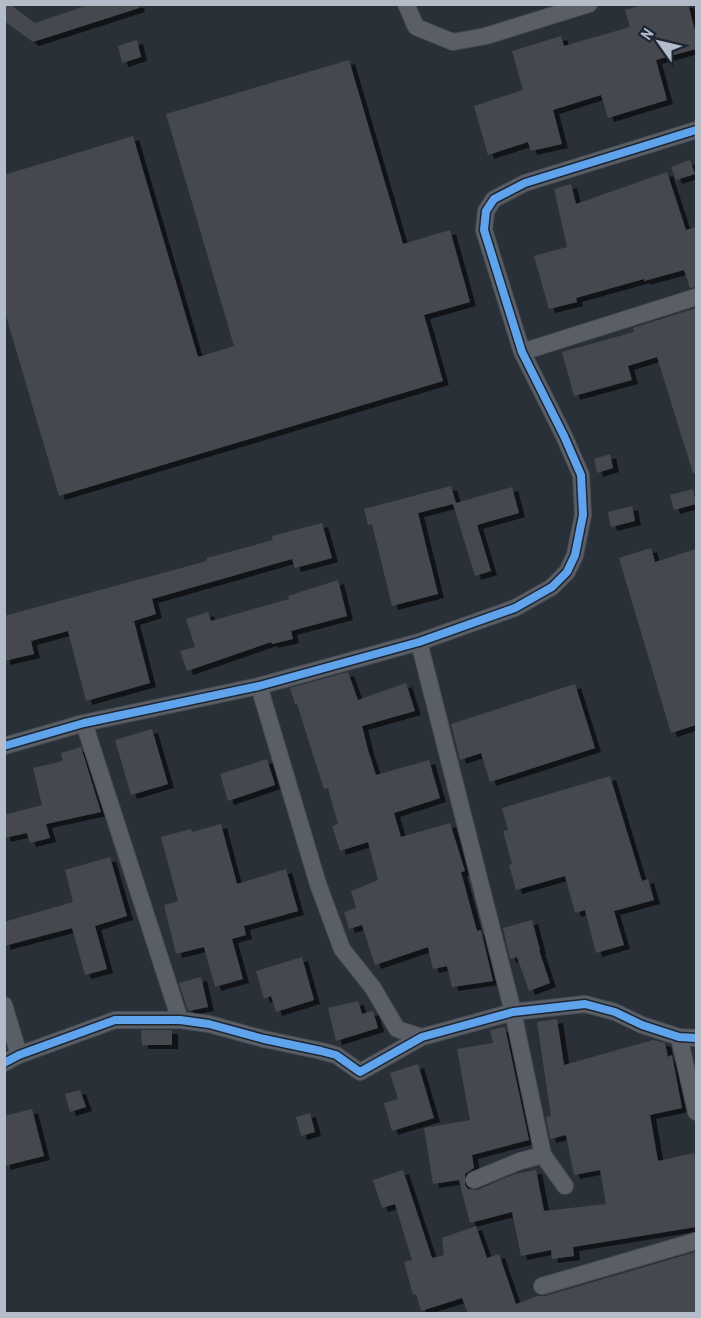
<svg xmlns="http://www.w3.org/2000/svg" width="701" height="1318" viewBox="0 0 701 1318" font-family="'Archivo Narrow',sans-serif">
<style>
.building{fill:#444950;filter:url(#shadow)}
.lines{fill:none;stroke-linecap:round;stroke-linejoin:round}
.minor-casing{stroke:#484c53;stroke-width:18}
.minor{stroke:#5a5e66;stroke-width:16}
.cycleway-casing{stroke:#1d2633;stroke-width:11}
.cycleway{stroke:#60a3ed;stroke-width:8}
</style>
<defs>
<filter id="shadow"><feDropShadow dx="6" dy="4" stdDeviation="0" flood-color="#0009"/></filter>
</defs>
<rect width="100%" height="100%" fill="#2a3038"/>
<path class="building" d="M4,4H10L35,23L91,4H138L139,8L33,42L4,21Z
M646,4H688L696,35V49L656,60L667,100L608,118L601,95L553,110L562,144L531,151L528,142L488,155L474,106L523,90L512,51L561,36L564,46L630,27L625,10Z
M137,40L141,57L122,63L118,46Z
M349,60L403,244L450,230L470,302L424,315L443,381L59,496L4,309V175L133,136L198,357L234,346L166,114Z
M690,160L695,174L676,180L671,167Z
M667,172L686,230L696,227V287L690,288L684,270L644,281V279L576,298L577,302L549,309L534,256L567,247L554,189L571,184L576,204Z
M696,308V473H693L657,357L628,366L632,380L574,396L562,352L634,332L633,328Z
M610,454L613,468L597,473L594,459Z
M451,486L456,503L512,487L519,513L477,525L491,571L475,576L453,504L418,513L438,594L392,606L372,524L368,525L364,509Z
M693,489L696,504L674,510L670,495Z
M632,506L635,521L611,527L608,512Z
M322,523L332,558L295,568L292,559L152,599L156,614L134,621L150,683L86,701L68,631L31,641L34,654L4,661V616L207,561V558L273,540L272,536Z
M651,548L655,562L696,549V725L671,733L619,558Z
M338,580L347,616L291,631L293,639L272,644L271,642L187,671L180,651L195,647L186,619L208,612L211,621L289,599L288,596Z
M348,672L358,700L406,683L415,711L362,726L368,750L376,775L429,760L440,798L394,813L401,837L450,823L465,871L461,872L477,931L481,930L482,934L493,981L452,987L447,966L433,969L428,947L375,965L362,925L349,929L344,912L356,908L351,891L378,880L368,842L340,851L332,826L338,824L328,788L324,789L297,704H295L290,688Z
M575,684L595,748L490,782L481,753L460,760L451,724Z
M152,729L168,784L131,795L115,740Z
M81,747L101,812L46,824L50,838L30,843L27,833L4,838V815L42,805L33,768L63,761L61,753Z
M267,759L275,785L228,801L220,774Z
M610,776L642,881L648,879L654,900L614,911L624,945L596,953L585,910L575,913L565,876L516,890L509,865L512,864L503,831L508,830L502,808Z
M221,824L237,884L286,869L298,911L244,926L246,935L232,939L243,979L215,987L204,947L176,954L164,905L178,901L161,837L191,829L192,832Z
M110,857L127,916L95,926L107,969L85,975L72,928L4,946V922L73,902L65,870Z
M532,920L540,950H539L550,983L529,991L517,957L510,959L503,928Z
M302,957L314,1000L276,1012L271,996L264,999L256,971Z
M201,977L208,1007L188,1011L179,983Z
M358,1001L362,1014L373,1011L378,1028L336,1041L328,1008Z
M557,1019L564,1065L653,1040L665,1043L668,1057L672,1055L682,1108L650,1115L658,1161L694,1153L696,1167V1227L573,1247L574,1256L552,1259L551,1250L521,1256L512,1212L470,1223L459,1180L433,1184L424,1128L470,1120L457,1049L493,1043L490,1030L505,1027L529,1140L472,1155L474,1168L465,1174V1185L468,1189L477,1190L515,1174L536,1170L544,1211L606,1204L600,1170L574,1175L566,1135L550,1139L546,1117L551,1116L537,1022Z
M141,1030H172V1045H142Z
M418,1064L434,1118L392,1131L384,1103L398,1099L390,1073Z
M80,1090L86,1107L70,1112L65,1094Z
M32,1109L44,1156L4,1166V1116Z
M310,1113L315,1132L301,1136L296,1117Z
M403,1170L432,1258L444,1255L442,1238L476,1226L487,1258L499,1254L516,1304L538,1296H545L696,1252V1314H468L462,1298L421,1311L416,1294L413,1295L404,1262L412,1260L395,1204L382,1208L373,1180Z"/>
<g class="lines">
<g class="minor-casing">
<path id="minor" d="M406,4L416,27L453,42L486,36L589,4
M522,352L696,297
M419,642L513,1012L543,1155
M259,686L318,884L342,949L373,988L397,1029L422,1037
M84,723L180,1020
M4,746L84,723L259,686L419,642L515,608L552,587L567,572L575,555L583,515L581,475L564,436L522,352L484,230L486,211L494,199L525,183L696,130
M4,1005L19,1055
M679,1037L696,1112
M4,1063L19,1055L115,1020H180L209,1024L264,1039L321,1051L336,1055L360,1072L422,1037L513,1012L585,1004L615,1012L642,1025L679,1037L696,1038
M474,1180L520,1161L543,1155L565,1186
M542,1286L696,1241"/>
</g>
<use href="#minor" class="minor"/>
<g class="cycleway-casing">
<path id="cycleway" d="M4,746L84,723L259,686L419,642L515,608L552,587L567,572L575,555L583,515L581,475L564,436L522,352L484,230L486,211L494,199L525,183L696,130
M4,1063L19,1055L115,1020H180L209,1024L264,1039L321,1051L336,1055L360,1072L422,1037L513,1012L585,1004L615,1012L642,1025L679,1037L696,1038"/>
</g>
<use href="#cycleway" class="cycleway"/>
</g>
<rect width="701" height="1318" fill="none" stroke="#b4bcc9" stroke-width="12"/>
<g transform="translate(659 42) rotate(304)" stroke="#1d2633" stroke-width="4.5" paint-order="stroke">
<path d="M0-4.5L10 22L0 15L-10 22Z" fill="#b4bcc9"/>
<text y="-9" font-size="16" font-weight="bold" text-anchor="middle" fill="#b4bcc9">N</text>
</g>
</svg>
